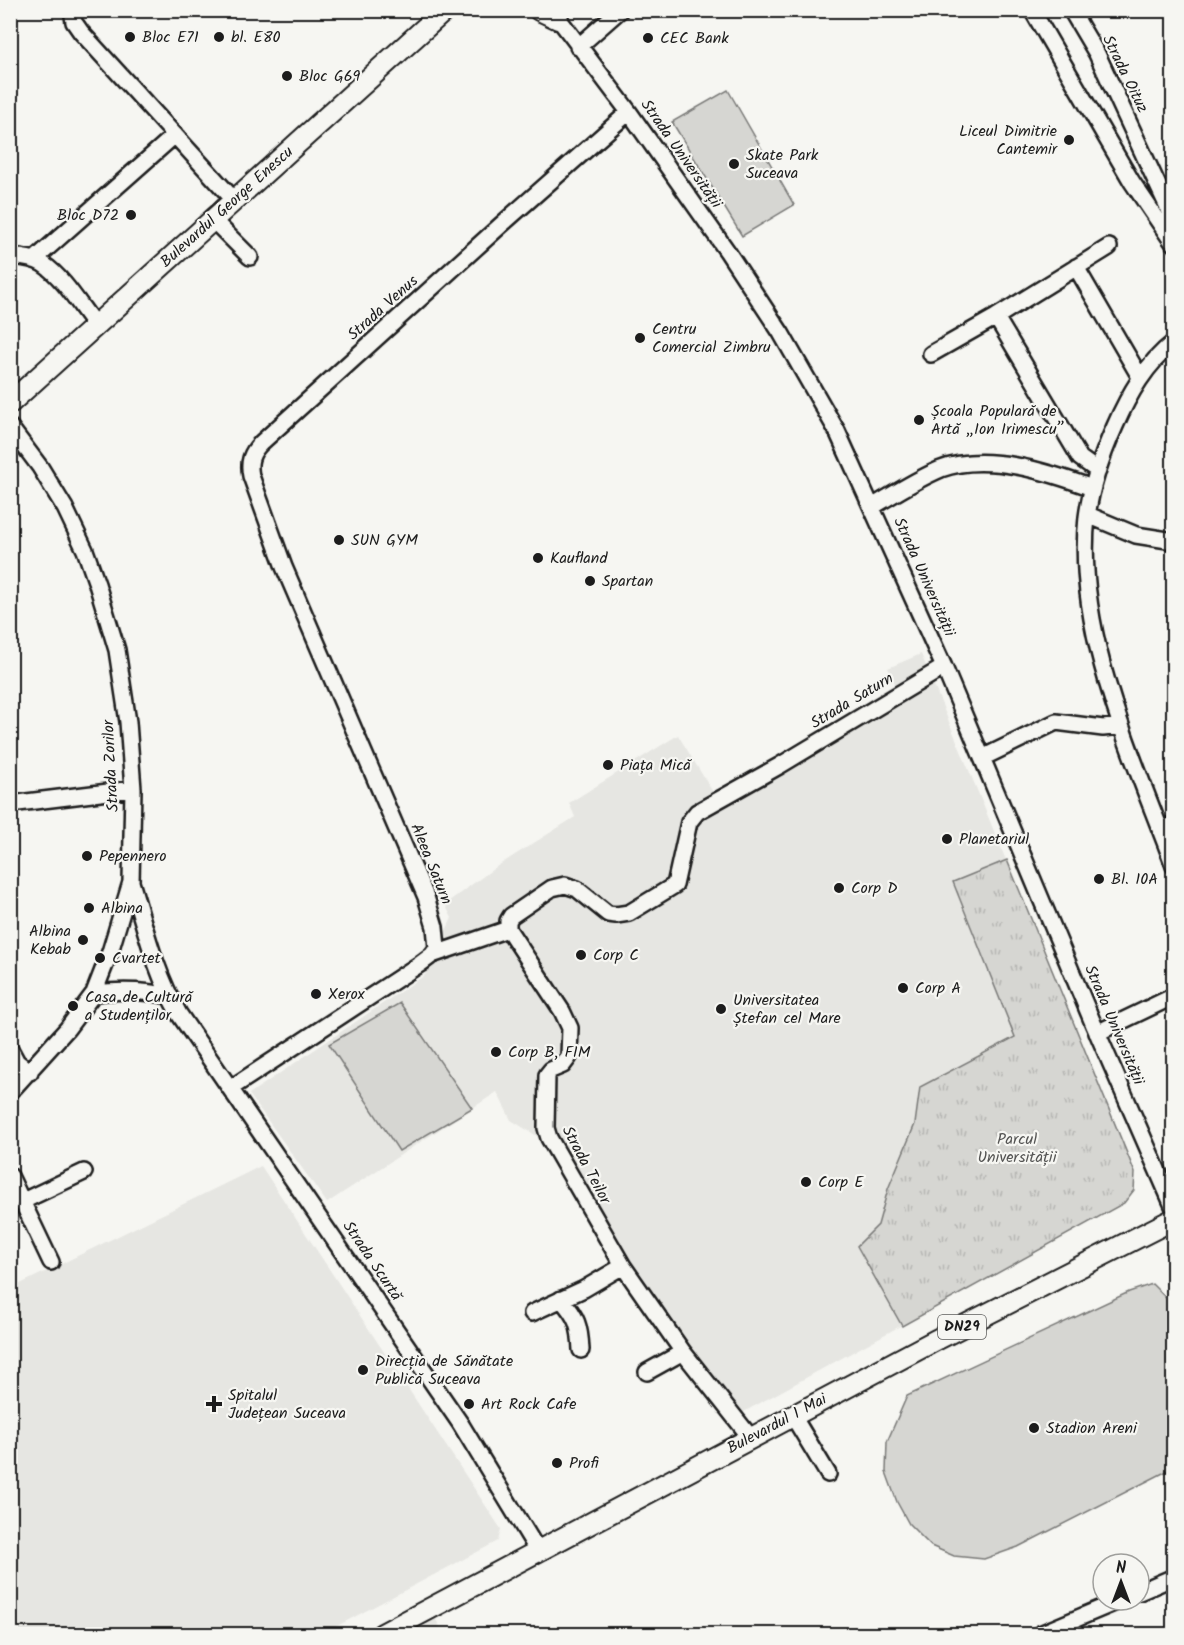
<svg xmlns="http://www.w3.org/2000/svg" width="1184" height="1645" viewBox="0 0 1184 1645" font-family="Kalam,sans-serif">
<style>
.built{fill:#e6e6e2}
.grass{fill:#d6d6d2;stroke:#797977;stroke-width:1.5}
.park{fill:url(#park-tufts);stroke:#797977;stroke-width:1.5}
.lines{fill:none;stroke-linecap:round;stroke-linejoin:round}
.minor-casing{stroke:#1c1c1c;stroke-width:20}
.major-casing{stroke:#1c1c1c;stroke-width:24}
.minor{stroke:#f6f6f2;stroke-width:15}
.major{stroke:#f6f6f2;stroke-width:20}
.poi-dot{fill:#1c1c1c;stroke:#f6f6f2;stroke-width:2}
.labels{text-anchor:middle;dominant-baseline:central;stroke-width:4.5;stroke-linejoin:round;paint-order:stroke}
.shield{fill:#f6f6f2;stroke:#5d5d5c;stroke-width:1.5}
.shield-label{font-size:15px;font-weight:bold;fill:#1c1c1c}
.poi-label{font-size:16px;fill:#1c1c1c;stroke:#f6f6f2;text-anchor:start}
.street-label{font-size:16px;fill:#1c1c1c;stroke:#f6f6f2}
.park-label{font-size:16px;fill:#545453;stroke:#f6f6f2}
</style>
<defs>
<pattern id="park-tufts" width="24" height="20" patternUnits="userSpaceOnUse" patternTransform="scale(1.5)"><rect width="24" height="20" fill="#d6d6d2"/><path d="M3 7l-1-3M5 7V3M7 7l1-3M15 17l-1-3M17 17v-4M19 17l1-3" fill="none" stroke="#b7b7b4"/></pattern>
</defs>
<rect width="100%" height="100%" fill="#f6f6f2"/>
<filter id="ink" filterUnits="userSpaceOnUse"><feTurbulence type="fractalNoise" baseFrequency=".0167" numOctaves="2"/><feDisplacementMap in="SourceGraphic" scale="12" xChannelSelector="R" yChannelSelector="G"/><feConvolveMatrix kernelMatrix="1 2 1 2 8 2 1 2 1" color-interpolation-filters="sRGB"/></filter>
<g filter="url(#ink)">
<path class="built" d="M921,654L1135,1173L1134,1190L1124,1203L740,1414L688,1350L618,1248L555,1129L537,1136L511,1120L497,1092L327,1203L249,1094L425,975L452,918L445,904L496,867L575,817L569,803L678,735L714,794L895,684L888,668Z
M261,1166L501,1529L498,1541L322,1634H11L10,1289Z
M435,1618L444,1634H404Z"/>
<path class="grass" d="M728,90L794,205L742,236L672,122Z
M400,1003L472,1108L399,1151L329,1044Z
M1152,1284L1170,1302L1173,1303V1468L1018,1547L984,1559L954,1556L931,1546L909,1524L897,1502L886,1472L887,1442L907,1396L1129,1292Z"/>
<path class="park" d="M1007,860L1135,1173L1134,1190L1124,1203L902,1326L857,1246L878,1225L888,1189L915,1124L920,1087L1015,1037L953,882Z"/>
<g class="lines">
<g class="minor-casing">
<path id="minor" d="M72,10L74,22L81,32L234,200
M552,10L629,112L727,251L781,333L837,431L944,667L1093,1023L1174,1208
M1032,10L1132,182L1174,244
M1071,10L1097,54L1174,220
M578,47L620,10
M213,220L250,257
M10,256C21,257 34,258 43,264C64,278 80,306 96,326
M34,260L175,135
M1076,267L1140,377
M996,317L1080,458L1098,471
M1174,342C1146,364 1129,394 1115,426C1102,455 1091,485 1087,517C1074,632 1135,760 1174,866
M931,354L996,317L1109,247
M10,427L40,467L65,508L85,550L97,584L117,650L128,722L133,789L131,882L110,952L94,993L67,1029L10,1092
M872,507C894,494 917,479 941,469C986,452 1049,472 1092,488
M1088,515L1136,535L1174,541
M982,758L1056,722L1103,728L1121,726
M10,804L133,789
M1162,833L1174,823
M131,882C145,927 155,972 179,1014L460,1423L538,1551
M432,955L508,929
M94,993C120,990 143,990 169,996
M1097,1033L1174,996
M10,1049L17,1062L30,1072
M231,1088L420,964L432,955L437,948L435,927L426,897L284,567L251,476C248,462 251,453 261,443L501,225L629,112
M10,1176L51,1262
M23,1201L84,1172
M561,1299C577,1317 580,1326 581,1350
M532,1313L584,1289L623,1266
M647,1372L683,1352
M793,1416L828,1474
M751,1438L683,1352L623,1266L549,1138L546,1128L547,1075L551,1070L563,1065L569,1057L570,1028L562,1011L508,929V921L511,916L552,888L565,885L577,889L608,914L616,915L629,913L675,885L689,822L697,812L779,766L944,667
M1139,1592L1174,1577
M1040,1634L1121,1600"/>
</g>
<g class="major-casing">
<path id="major" d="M539,10L558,19
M10,403L445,10
M382,1634L936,1340L1174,1219"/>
</g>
<use href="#minor" class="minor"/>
<use href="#major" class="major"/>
</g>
</g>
<g class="poi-dot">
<circle cx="130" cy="37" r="6"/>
<circle cx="219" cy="37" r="6"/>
<circle cx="648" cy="38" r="6"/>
<circle cx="287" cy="76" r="6"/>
<circle cx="1069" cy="140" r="6"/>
<circle cx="734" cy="164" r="6"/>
<circle cx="131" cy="215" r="6"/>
<circle cx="640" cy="338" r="6"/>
<circle cx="919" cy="420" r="6"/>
<circle cx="339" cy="540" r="6"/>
<circle cx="538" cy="558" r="6"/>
<circle cx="590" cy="581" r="6"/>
<circle cx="608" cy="765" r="6"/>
<circle cx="947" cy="839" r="6"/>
<circle cx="87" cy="856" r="6"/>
<circle cx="1099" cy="879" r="6"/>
<circle cx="839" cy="888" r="6"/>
<circle cx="89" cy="908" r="6"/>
<circle cx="83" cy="940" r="6"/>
<circle cx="581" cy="955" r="6"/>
<circle cx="100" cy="958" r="6"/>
<circle cx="903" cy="988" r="6"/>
<circle cx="316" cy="994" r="6"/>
<circle cx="73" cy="1006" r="6"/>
<circle cx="721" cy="1009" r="6"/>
<circle cx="496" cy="1052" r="6"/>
<circle cx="806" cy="1182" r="6"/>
<circle cx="363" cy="1370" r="6"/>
<path d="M211 1395h6v6h6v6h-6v6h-6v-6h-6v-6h6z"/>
<circle cx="469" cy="1404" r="6"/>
<circle cx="1034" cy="1428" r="6"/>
<circle cx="557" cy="1463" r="6"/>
</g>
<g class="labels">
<rect class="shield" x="938" y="1315" width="48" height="24" rx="4.5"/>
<g class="shield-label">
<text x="962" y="1327">DN29</text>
</g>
<g class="poi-label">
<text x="142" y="37">Bloc E71</text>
<text x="231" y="37">bl. E80</text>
<text x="660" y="38">CEC Bank</text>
<text x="299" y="76">Bloc G69</text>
<text x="1057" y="131" text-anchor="end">Liceul Dimitrie<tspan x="1057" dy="18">Cantemir</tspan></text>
<text x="746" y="155">Skate Park<tspan x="746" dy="18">Suceava</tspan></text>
<text x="119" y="215" text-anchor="end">Bloc D72</text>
<text x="652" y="329">Centru<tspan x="652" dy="18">Comercial Zimbru</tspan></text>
<text x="931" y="411">Școala Populară de<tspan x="931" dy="18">Artă „Ion Irimescu”</tspan></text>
<text x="351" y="540">SUN GYM</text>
<text x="550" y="558">Kaufland</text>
<text x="602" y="581">Spartan</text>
<text x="620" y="765">Piața Mică</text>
<text x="959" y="839">Planetariul</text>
<text x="99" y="856">Pepennero</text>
<text x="1111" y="879">Bl. 10A</text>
<text x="851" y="888">Corp D</text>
<text x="101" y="908">Albina</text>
<text x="71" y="931" text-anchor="end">Albina<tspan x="71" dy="18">Kebab</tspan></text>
<text x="593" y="955">Corp C</text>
<text x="112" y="958">Cvartet</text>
<text x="915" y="988">Corp A</text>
<text x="328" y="994">Xerox</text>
<text x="85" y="997">Casa de Cultură<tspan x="85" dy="18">a Studenților</tspan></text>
<text x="733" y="1000">Universitatea<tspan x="733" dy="18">Ștefan cel Mare</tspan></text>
<text x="508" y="1052">Corp B, FIM</text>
<text x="818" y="1182">Corp E</text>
<text x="375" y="1361">Direcția de Sănătate<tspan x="375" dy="18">Publică Suceava</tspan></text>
<text x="228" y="1395">Spitalul<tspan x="228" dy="18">Județean Suceava</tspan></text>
<text x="481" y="1404">Art Rock Cafe</text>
<text x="1046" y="1428">Stadion Areni</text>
<text x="569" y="1463">Profi</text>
</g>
<g class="street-label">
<text transform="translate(1125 74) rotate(64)">Strada Oituz</text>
<text transform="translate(681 154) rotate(55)">Strada Universității</text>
<text transform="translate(227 207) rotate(-42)">Bulevardul George Enescu</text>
<text transform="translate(383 308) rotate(-42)">Strada Venus</text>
<text transform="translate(924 577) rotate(66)">Strada Universității</text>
<text transform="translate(852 701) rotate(-31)">Strada Saturn</text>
<text transform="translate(111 766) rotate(-93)">Strada Zorilor</text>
<text transform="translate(431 864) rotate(68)">Aleea Saturn</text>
<text transform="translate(1114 1025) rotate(67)">Strada Universității</text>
<text transform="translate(586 1165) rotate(62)">Strada Teilor</text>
<text transform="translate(372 1261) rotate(56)">Strada Scurtă</text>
<text transform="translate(777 1424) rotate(-28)">Bulevardul 1 Mai</text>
</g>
<g class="park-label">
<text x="1017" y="1139">Parcul<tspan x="1017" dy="18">Universității</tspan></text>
</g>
</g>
<rect width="1184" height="1645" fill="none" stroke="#f6f6f2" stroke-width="36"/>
<rect x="18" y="18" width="1148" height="1609" fill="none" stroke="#1c1c1c" stroke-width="2" filter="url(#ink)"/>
<g transform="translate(1121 1582)"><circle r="28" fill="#f6f6f2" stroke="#9f9f9c" stroke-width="1.5"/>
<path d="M0-4.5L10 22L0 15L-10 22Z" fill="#1c1c1c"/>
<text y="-9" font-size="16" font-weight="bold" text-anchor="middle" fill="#1c1c1c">N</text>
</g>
</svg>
